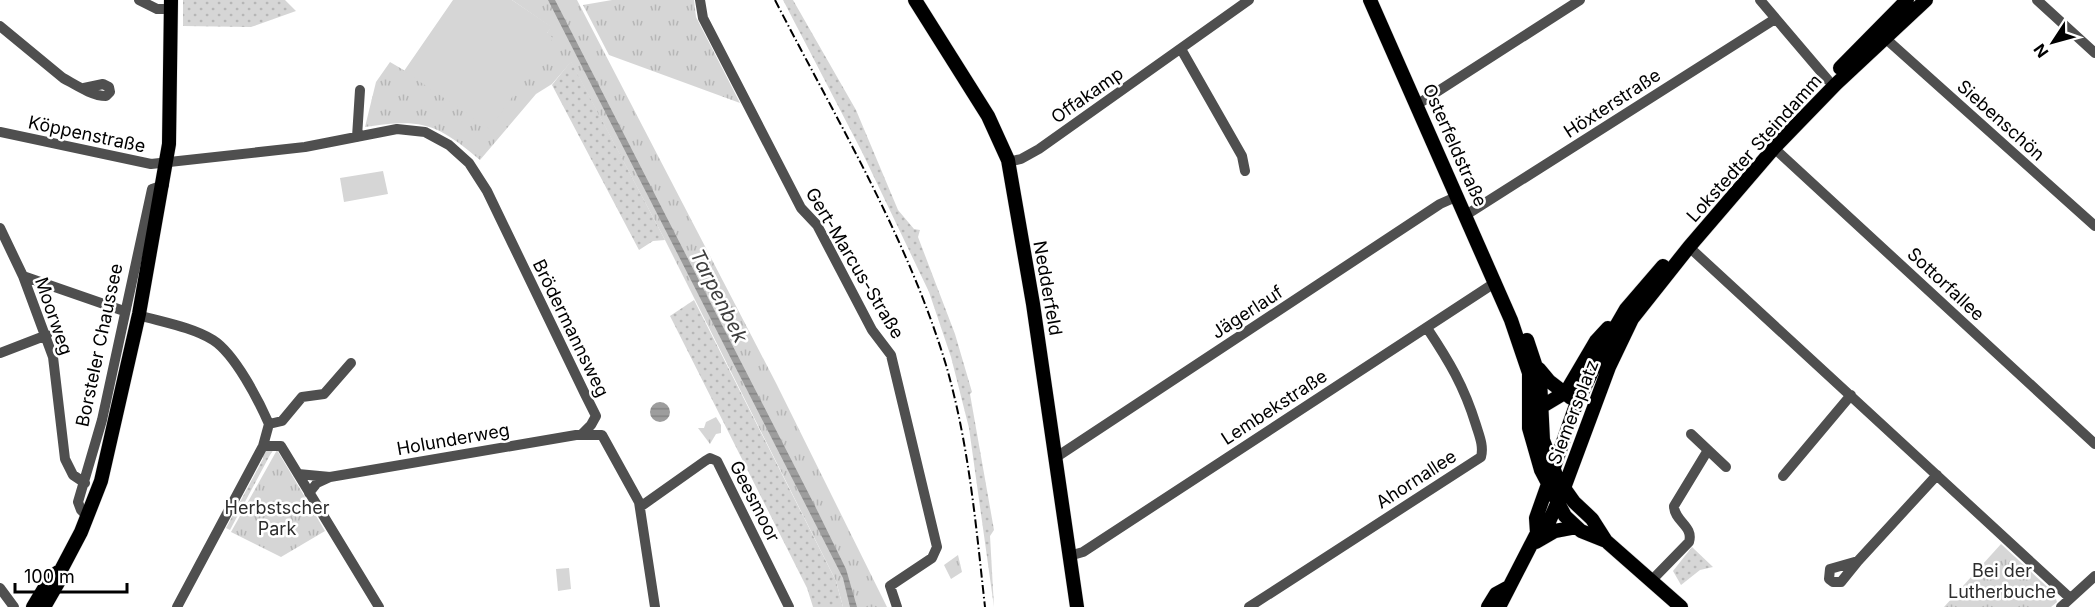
<svg xmlns="http://www.w3.org/2000/svg" width="2095" height="607" viewBox="0 0 2095 607" font-family="Inter,sans-serif">
<style>
.grass{fill:url(#grass-dots)}
.park{fill:url(#park-tufts)}
.pitch{fill:#d6d6d6}
.water{fill:url(#water-rules)}
.lines{fill:none;stroke-linecap:round;stroke-linejoin:round}
.major-casing{stroke:#dbdbdb;stroke-width:15}
.minor{stroke:#4f4f4f;stroke-width:10}
.major{stroke:#000;stroke-width:14}
.rail{stroke:#000;stroke-width:2;stroke-dasharray:9 3 1.5 3;stroke-linecap:butt}
.labels{text-anchor:middle;dominant-baseline:central;stroke-width:5;stroke-linejoin:round;paint-order:stroke}
.street-label{font-size:18px;fill:#000;stroke:#fff}
.park-label{font-size:18px;fill:#2d2d2d;stroke:#fff}
.water-label{font-size:20px;font-style:italic;fill:#3e3e3e;stroke:#fff}
</style>
<defs>
<pattern id="grass-dots" width="8" height="8" patternUnits="userSpaceOnUse" patternTransform="scale(1.5)"><rect width="8" height="8" fill="#d6d6d6"/><path d="M2 2h.1M6 6h.1" fill="none" stroke="#b6b6b6" stroke-width="1.8" stroke-linecap="round"/></pattern>
<pattern id="park-tufts" width="24" height="20" patternUnits="userSpaceOnUse" patternTransform="scale(1.5)"><rect width="24" height="20" fill="#d6d6d6"/><path d="M3 7l-1-3M5 7V3M7 7l1-3M15 17l-1-3M17 17v-4M19 17l1-3" fill="none" stroke="#b6b6b6"/></pattern>
<pattern id="water-rules" width="6" height="5" patternUnits="userSpaceOnUse" patternTransform="scale(1.5)"><rect width="6" height="5" fill="#9d9d9d"/><path d="M0 2.5h6" fill="none" stroke="#858585"/></pattern>
</defs>
<rect width="100%" height="100%" fill="#fff"/>
<path class="grass" d="M183,0H285L296,11L251,27L183,26Z
M783,0H793L856,110L898,210L914,229L920,230L918,237L955,334L972,392L970,394L994,530L990,536L994,607L969,428L951,357L929,292L862,152Z
M571,61L665,240L653,241L639,250L552,85Z
M694,300L836,581L843,607H813L807,588L670,316Z
M274,449L270,455L230,530L226,528L263,459V451Z
M1692,547L1713,567L1700,570L1681,585L1673,571Z"/>
<path class="park" d="M512,0H577L776,383L887,607H843L836,581L665,240L571,62L552,84L536,94L480,160C437,123 421,118 365,127L376,82L390,62L407,72L547,33L551,27Z
M612,0H694L696,17L740,103L609,55L583,5Z
M716,417L721,425V433L716,434L710,444L698,428H704L706,422Z
M277,450L325,531L281,557L231,532Z
M2001,544L2054,593L2057,602L2051,607H1944Z
M958,555L962,572L951,579L944,565Z"/>
<path class="pitch" d="M453,0H512L552,27L547,33L553,38L490,129L404,71Z
M383,171L388,194L344,202L340,178Z
M569,568L571,589L558,591L556,569Z"/>
<path class="water" d="M548,0H555L815,506L846,569L857,607H850L843,578Z
M650 412a10 10 0 1 1 20 0a10 10 0 1 1-20 0Z"/>
<g class="lines">
<g class="major-casing">
<path id="major" d="M915,0L988,116L1008,160L1033,304L1077,607
M1370,0L1511,320L1529,373V428L1541,470L1565,516L1581,531L1606,541
M1840,68L1907,0
M1527,340L1540,379L1543,440L1557,478L1574,502L1592,519L1606,541L1681,607
M1539,369L1549,381L1571,398
M1536,410L1566,392L1596,341L1608,328
M1537,533L1536,518L1576,405L1604,347L1626,309L1663,266
M1536,542L1555,531L1576,527
M33,607L51,577L61,570
M44,607L59,581L61,570L81,532L101,481L139,314L169,144L171,0
M1488,607L1496,594L1507,588
M1499,607L1537,533L1548,524L1564,488L1609,367L1632,319L1689,247L1774,148L1836,84L1926,0"/>
</g>
<path class="minor" d="M139,0L157,9H171
M700,0L703,18L801,208L817,225L872,330L891,355L937,547L932,558L890,586L897,607
M1760,0L1828,80
M2037,0L2095,53
M0,26L63,78C76,85 92,96 106,96L110,92L109,87L103,84L84,88
M1885,38L2095,226
M1181,49L1242,156L1245,171
M1418,104L1580,0
M0,132L151,164L305,147L397,129L425,132L449,145L469,163L487,191L585,394L596,416L591,425L582,434
M357,137L360,90
M1774,148L2095,444
M1008,162L1021,159L1039,149L1249,0
M1466,215L1775,19
M0,228L23,276L53,357L65,459L73,475L85,483
M1689,247L2070,598
M23,276L124,311
M138,315C162,322 192,327 213,340C235,354 259,401 269,424L263,446L177,607
M0,353L47,335
M269,424L282,421L302,397L324,394L351,363
M1691,434L1726,467
M263,446H281L379,607
M1055,458L1440,204L1458,196
M298,474L330,477
M1783,476L1851,395
M309,493L317,483L330,477L576,435H602L639,502L655,607
M640,507L705,461L710,458L717,461L789,607
M88,517L81,510L78,502L102,420L152,189L164,185
M1069,556L1083,552L1496,282
M1858,561L1841,582H1833L1829,579L1830,569L1858,561L1937,475
M1651,581L1689,542C1694,526 1674,521 1674,506L1708,450
M0,588L14,607
M1249,607L1481,457C1484,446 1479,435 1476,425C1464,386 1449,361 1427,328
M2061,607L2095,576"/>
<use href="#major" class="major"/>
<path class="rail" d="M775,0C836,119 907,236 946,365C969,444 976,526 985,607"/>
</g>
<g class="labels">
<g class="street-label">
<text transform="translate(1087 95) rotate(-35)">Offakamp</text>
<text transform="translate(1612 103) rotate(-33)">Höxterstraße</text>
<text transform="translate(2001 120) rotate(42)">Siebenschön</text>
<text transform="translate(87 134) rotate(12)">Köppenstraße</text>
<text transform="translate(1455 145) rotate(66)">Osterfeldstraße</text>
<text transform="translate(1754 148) rotate(-48)">Lokstedter Steindamm</text>
<text transform="translate(855 263) rotate(59)">Gert-Marcus-Straße</text>
<text transform="translate(1946 284) rotate(43)">Sottorfallee</text>
<text transform="translate(1048 288) rotate(80)">Nedderfeld</text>
<text transform="translate(1247 312) rotate(-33)">Jägerlauf</text>
<text transform="translate(54 316) rotate(71)">Moorweg</text>
<text transform="translate(571 328) rotate(64)">Brödermannsweg</text>
<text transform="translate(99 345) rotate(-78)">Borsteler Chaussee</text>
<text transform="translate(1274 407) rotate(-33)">Lembekstraße</text>
<text transform="translate(1573 412) rotate(-69)">Siemersplatz</text>
<text transform="translate(453 439) rotate(-10)">Holunderweg</text>
<text transform="translate(1416 479) rotate(-33)">Ahornallee</text>
<text transform="translate(755 501) rotate(63)">Geesmoor</text>
</g>
<g class="park-label">
<text x="277" y="507">Herbstscher<tspan x="277" dy="21">Park</tspan></text>
<text x="2002" y="570">Bei der<tspan x="2002" dy="21">Lutherbuche</tspan></text>
</g>
<g class="water-label">
<text transform="translate(719 296) rotate(63)">Tarpenbek</text>
</g>
</g>
<g transform="translate(2053 42) rotate(234)" stroke="#ffffff" stroke-width="4.5" paint-order="stroke">
<path d="M0-4.5L10 22L0 15L-10 22Z" fill="#000000"/>
<text y="-9" font-size="16" font-weight="bold" text-anchor="middle" fill="#000000">N</text>
</g>
<path d="M15 583v9h112v-9" fill="none" stroke="#000000" stroke-width="3"/>
<text x="24" y="583" font-size="18" fill="#000000" stroke="#ffffff" stroke-width="4.5" paint-order="stroke">100 m</text>
</svg>
